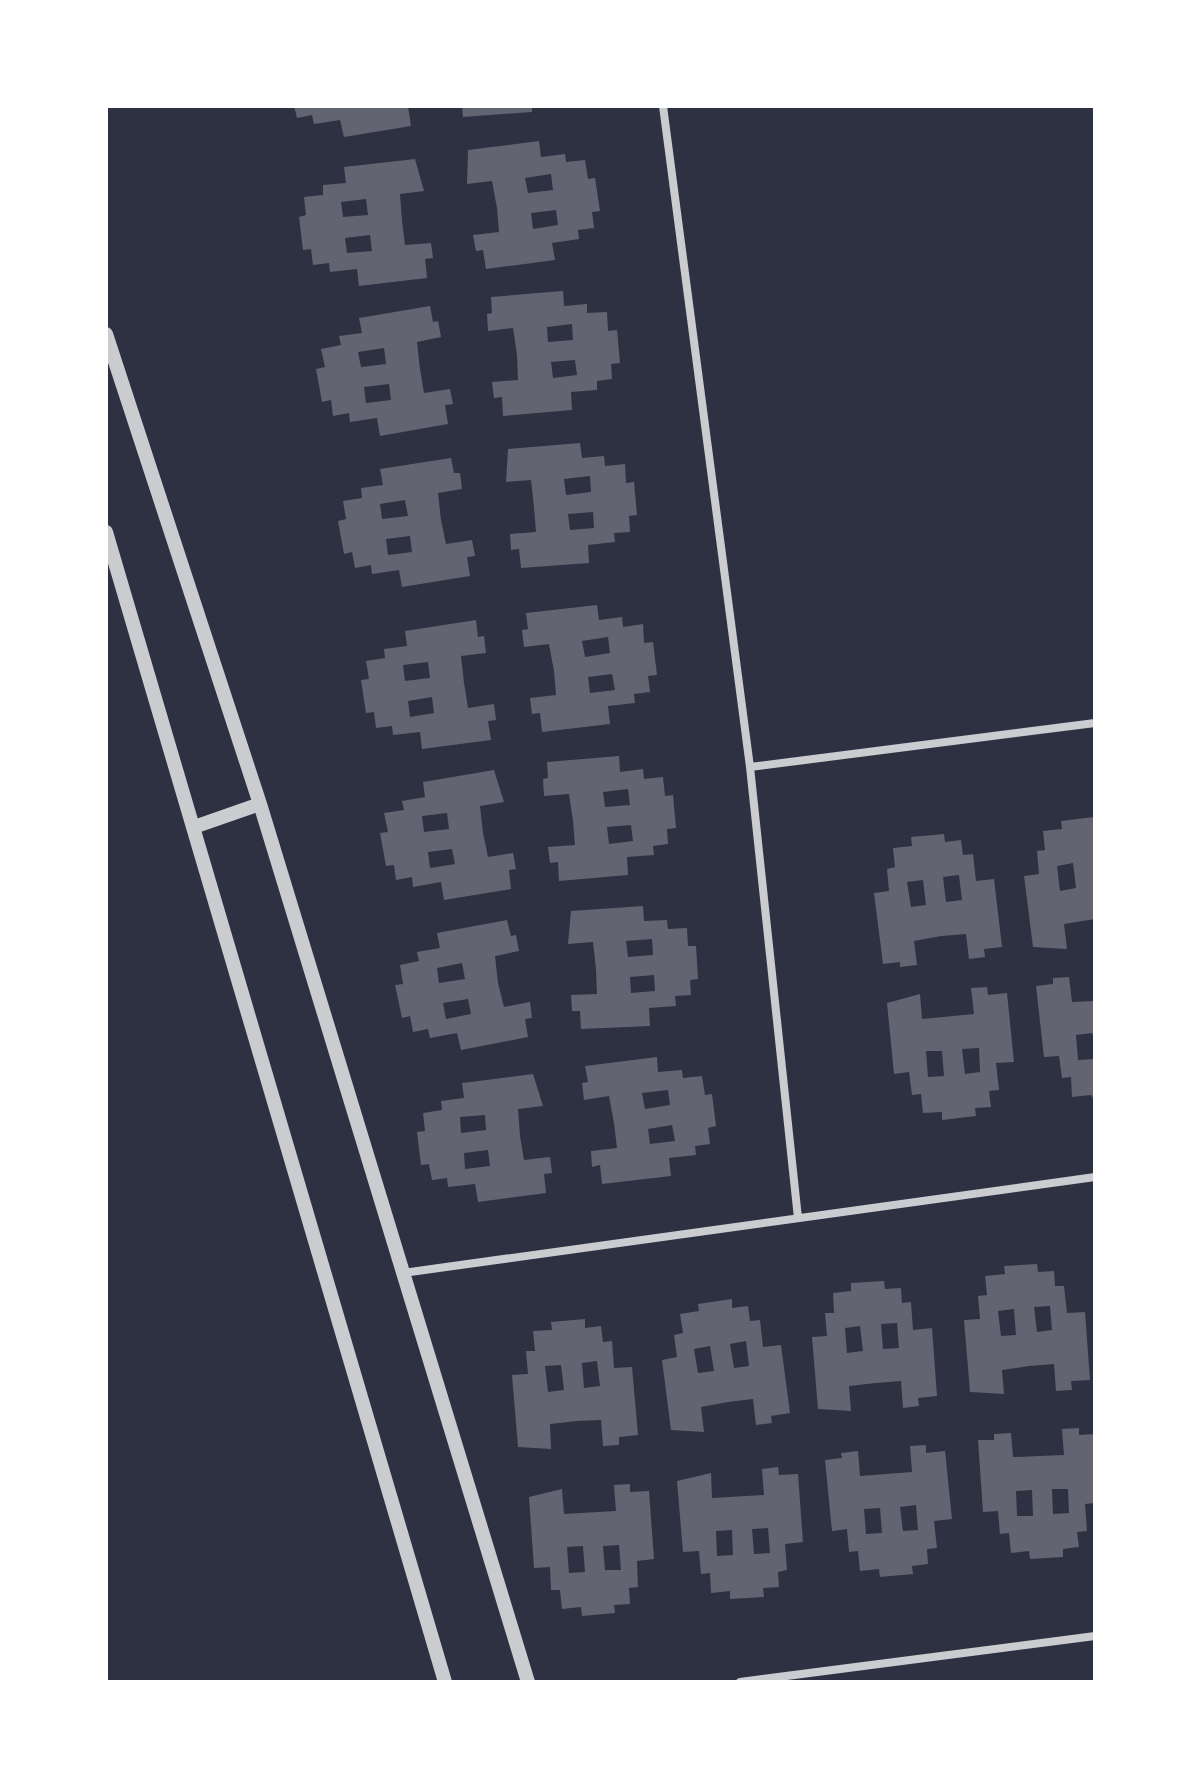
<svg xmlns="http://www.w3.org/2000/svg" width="1201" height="1788" viewBox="0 0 1201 1788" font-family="'Public Sans',sans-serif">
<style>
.building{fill:#626471;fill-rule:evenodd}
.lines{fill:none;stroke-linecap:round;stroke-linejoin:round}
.minor{stroke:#caccd0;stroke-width:8}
.tertiary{stroke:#caccd0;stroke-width:14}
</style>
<rect width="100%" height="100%" fill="#2d3142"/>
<path class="building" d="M294,106H408L411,126L344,137L340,120L314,124L312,115L297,118Z
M462,106H532V112L463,117Z
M539,141L541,157L565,154L566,162L585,160L588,179L595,178L600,211L592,212L594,228L578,230L579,239L552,243L555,260L486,269L483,250L476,251L473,235L499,232L497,208L492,181L467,184L468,150ZM551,174L553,190L528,193L525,178ZM556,210L558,225L533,229L531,213Z
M415,159L424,191L400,194L402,221L405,245L431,243L433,258L425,259L427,278L359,286L357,269L330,272L329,263L313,265L311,249L303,250L299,217L306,215L304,197L323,195V185L346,183L344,167ZM366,199L368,215L343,217L341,202ZM370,235L372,251L347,253L345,238Z
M563,291L564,306L587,304V313L607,312L608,331L617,330L620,363L611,364L612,379L597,381V390L571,392L572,410L503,416L502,397L494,398L492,382L518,380L517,355L513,328L488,331L487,314L492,313L491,297ZM572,324L573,340L548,342L547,327ZM575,360L577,375L553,378L551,362Z
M430,306L433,322L438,321L441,337L417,342L420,369L424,393L450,389L453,404L445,405L448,424L380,436L377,418L350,422L349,413L333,416L331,400L322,402L316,369L325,367L321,349L341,345L339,336L362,333L359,318ZM384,348L386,364L361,367L358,352ZM389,384L391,400L366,403L364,387Z
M580,443L582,458L604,456L605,466L625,464L626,483L634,482L637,515L629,516L630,532L614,533L615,542L588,545L589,563L521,568L519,549L511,550L510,534L536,532L534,507L531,480L506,482L508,449ZM590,476L591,492L566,495L564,479ZM593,512L594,528L570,530L568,514Z
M451,458L454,473H460L462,489L438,493L441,520L446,544L472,540L475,556L467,557L470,576L402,587L399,570L372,574L371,565L355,568L352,552L344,554L338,521L346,519L343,501L362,498L361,488L383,485L380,469ZM405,500L408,516L382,519L380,504ZM410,536L412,552L388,555L386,539Z
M597,605L599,620L622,617L623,627L643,624L644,643L653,642L657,675L648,676L650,692L634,694L635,703L608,706L610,724L542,732L540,713L532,714L530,698L556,695L554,671L549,644L524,647L522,630L528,629L526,613ZM608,637L610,653L585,657L582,641ZM612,674L615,690L590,693L588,677Z
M476,620L478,637L484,636L486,653L461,656L464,683L468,708L494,704L496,720L488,721L491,740L422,749L420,732L393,735L392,726L376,728L374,712L366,713L361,680L369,679L366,661L385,658L384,649L407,646L405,631ZM428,662L430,678L405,681L403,665ZM432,697L434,713L410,717L408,701Z
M619,756L620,772L643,769L644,779L663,777L665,796L673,795L676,828L667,829L668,844L653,846L654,855L627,857L628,875L559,881L558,862L550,863L548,847L575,845L573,821L569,794L544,796L543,779L548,778L547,762ZM628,789L630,805L605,807L603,792ZM631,825L633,841L609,844L607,827Z
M494,770L504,802L480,806L483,833L488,857L513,853L516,869L509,870L511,889L444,900L441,882L413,887L412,877L396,880L394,865L386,866L380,833L388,832L384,813L404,810L402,801L425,797L423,782ZM447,813L449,829L424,832L422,816ZM452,849L455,864L430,868L428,852Z
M1094,817L1095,919L1064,924L1067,949L1033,947L1024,876L1039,874L1037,851L1045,850L1043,831L1062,829L1061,821ZM1073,863L1076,888L1060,891L1057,866Z
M944,834L945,842L961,840L963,855L973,854L976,881L994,879L1002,947L984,949L985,957L969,959L966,934L941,936L914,941L917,965L900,967V962L883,964L874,893L889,891L887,869L895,867L893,848L912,846L911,837ZM959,875L962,900L946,902L943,877ZM923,880L926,905L911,907L907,882Z
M643,906L644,921L667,920L668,929L687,928L688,946H696L698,979L690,980L691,995L675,996L676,1006L649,1008L650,1026L581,1029L580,1011H572L571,995L597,994L596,969L593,942L568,944L571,911ZM652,939L653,955L628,957L626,941ZM654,975L655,991L631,993L630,977Z
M507,920L511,936L516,935L519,951L495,956L498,983L504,1007L530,1002L532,1018L525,1019L528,1037L461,1050L457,1033L430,1038L428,1029L413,1032L410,1016L402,1018L395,985L403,984L400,965L419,961L417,952L440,948L437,933ZM462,963L465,979L439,983L437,968ZM468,999L471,1014L446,1019L443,1003Z
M1069,977L1072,1002L1095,1001V1041L1092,1033L1076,1035L1078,1060L1095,1059V1102L1091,1095L1072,1097L1071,1077L1062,1078L1059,1056L1044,1057L1036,986L1053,984V978Z
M987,987L988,995L1007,993L1014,1062L996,1063L999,1090L989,1091L991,1107L975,1108L976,1116L942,1120V1112L923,1113L921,1094L912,1095L909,1072L894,1074L887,1003L920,994L922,1019L974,1014L971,988ZM979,1048L980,1072L965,1074L962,1049ZM926,1051H942L944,1076L928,1077Z
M657,1057L658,1072L682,1070L683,1078L702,1076L705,1095L712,1094L716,1126L708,1128L710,1144L695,1146L696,1155L669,1158L671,1176L602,1184L600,1165L592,1167L591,1151L617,1148L614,1123L609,1096L584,1100L582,1083L588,1082L585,1066ZM668,1090L670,1105L645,1109L642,1093ZM672,1125L675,1141L650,1144L648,1129Z
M533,1074L543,1106L518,1109L520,1136L524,1160L550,1157L552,1173L544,1174L546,1193L478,1202L475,1184L448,1187L447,1178L432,1180L429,1164L421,1165L417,1132L425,1131L423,1113L442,1110L441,1101L464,1098L462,1083ZM485,1115L486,1130L461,1133L460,1117ZM488,1150L490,1166L465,1169L464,1153Z
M1037,1264L1038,1272L1054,1271L1055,1286H1064L1067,1313L1085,1312L1090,1380L1071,1381L1072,1390L1056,1391L1054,1364L1029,1366L1002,1370L1004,1394L970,1392L964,1320L980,1319L978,1296L987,1295L985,1276L1005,1274L1004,1266ZM1050,1306L1052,1330L1037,1332L1034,1307ZM1014,1309L1016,1335L1001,1336L998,1311Z
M884,1281L885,1289L901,1288L902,1303L911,1302L913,1330L932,1328L937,1396L918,1398L919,1406L903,1408L901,1381L876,1383L849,1386L851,1411L818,1409L812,1337L827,1336L825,1313H834L833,1293L851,1291V1283ZM897,1323L899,1348L883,1349L881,1324ZM860,1326L863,1351L847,1353L845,1328Z
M732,1299V1308L748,1306L750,1321L760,1320L763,1347L781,1345L790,1413L771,1416L772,1423L756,1425L753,1399L728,1402L701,1407L704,1432L671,1430L662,1360L677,1357L674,1335L683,1333L680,1314L699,1311L698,1304ZM746,1341L749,1366L734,1368L730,1344ZM710,1346L714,1371L698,1373L694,1349Z
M585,1319V1328L601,1326L603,1342L612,1341L614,1368L632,1367L638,1435L619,1437V1445L603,1446L601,1420L577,1421L550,1424L551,1449L518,1447L512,1375L528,1374L526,1351H535L533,1331L552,1330L551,1322ZM597,1361L600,1386L584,1388L582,1363ZM561,1365L564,1390L548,1392L545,1366Z
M1079,1428V1435L1095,1434V1503L1085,1504L1087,1531L1077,1532L1079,1547L1063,1549V1557L1030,1559L1029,1551L1011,1553L1009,1533L1000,1534L998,1511L983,1512L978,1440H994V1434L1011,1433L1013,1457L1064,1455L1062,1429ZM1052,1489H1068L1069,1513L1053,1514ZM1032,1490L1033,1516H1017L1016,1491Z
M926,1445V1453L945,1451L952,1519L934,1521L937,1548L927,1549L928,1564L912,1566L913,1574L880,1577L879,1569L860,1571L858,1551L849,1552L847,1529L832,1531L825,1460L842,1458L841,1453L858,1451L860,1476L912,1472L910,1446ZM916,1505L918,1530L903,1531L900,1507ZM880,1508L882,1533L866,1534L864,1509Z
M778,1467L779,1475L798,1474L803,1542L785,1544L787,1570L778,1572L779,1587L763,1588L764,1597L730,1599V1591L711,1593L710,1573L701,1574L699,1551L683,1552L677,1481L711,1473L712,1498L764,1495L762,1469ZM768,1528L770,1553L754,1554L752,1529ZM732,1530L733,1555L717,1556L716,1531Z
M630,1484V1492L649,1491L654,1559L637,1561L638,1587L629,1588L630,1604L614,1605L615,1613L582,1616L581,1607L562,1609L560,1590H551L550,1567L534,1568L529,1497L562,1489L564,1514L616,1511L614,1485ZM619,1545L621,1570H605L603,1546ZM583,1546L585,1572L569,1573L567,1547Z"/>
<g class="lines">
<path class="minor" d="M663,106L750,767L798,1218
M750,767L1095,723
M403,1273L1095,1177
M740,1682L1095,1636"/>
<path class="tertiary" d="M106,334L260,804L528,1682
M106,532L445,1682
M194,827L260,804"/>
</g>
<rect width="1201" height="1788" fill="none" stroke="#ffffff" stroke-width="216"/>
</svg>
